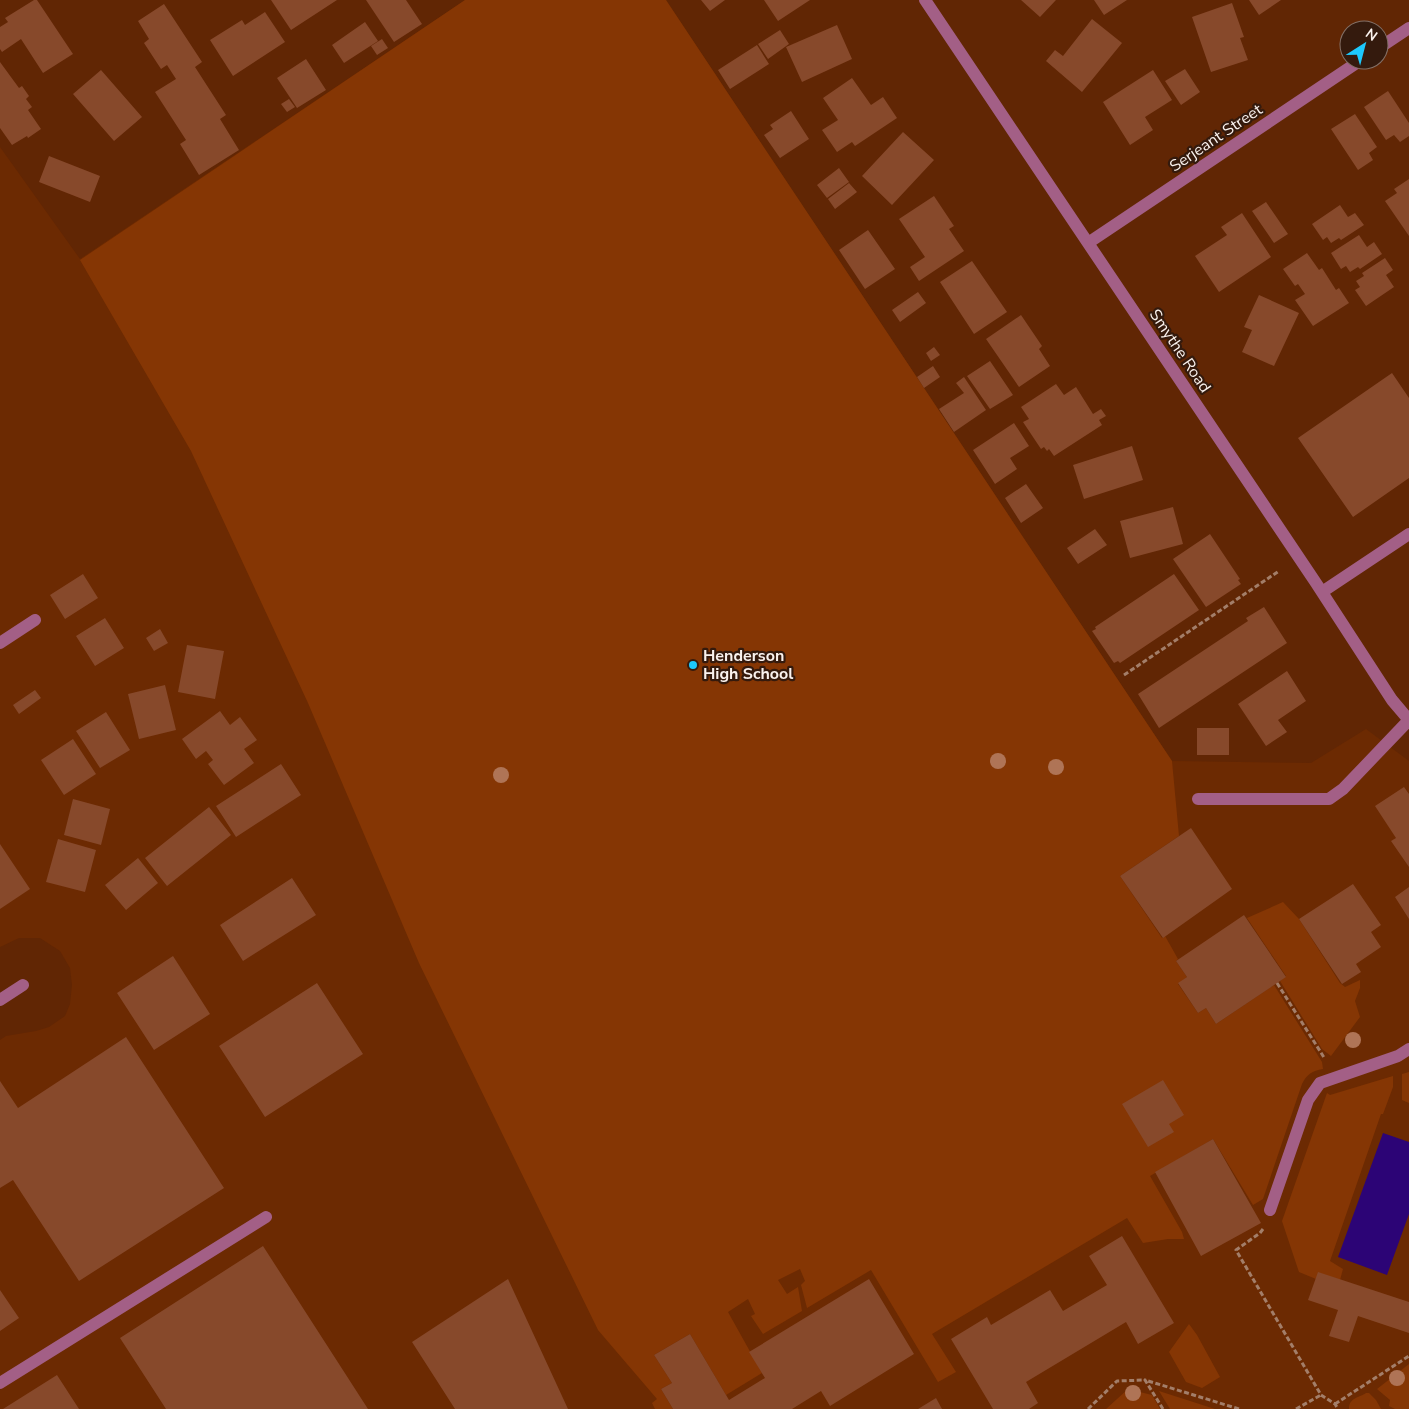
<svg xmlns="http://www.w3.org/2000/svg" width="1409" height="1409" viewBox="0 0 1409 1409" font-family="'Nunito Sans',sans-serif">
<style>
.built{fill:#6c2a02}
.green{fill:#853604}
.water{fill:#2c0476}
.building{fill:#87492b}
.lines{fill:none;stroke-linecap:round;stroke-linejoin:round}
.path{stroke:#a37e69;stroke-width:3;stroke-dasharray:5 2.5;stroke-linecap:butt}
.minor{stroke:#a35f86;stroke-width:12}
.tree{fill:#af7456}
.poi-dot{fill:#1dc9fd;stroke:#341a0d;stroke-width:2}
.labels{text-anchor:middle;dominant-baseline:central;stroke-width:4.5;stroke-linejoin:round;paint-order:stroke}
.street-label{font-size:16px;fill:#faf2ee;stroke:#341a0d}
.poi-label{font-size:16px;font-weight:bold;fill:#faf2ee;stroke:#341a0d;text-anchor:start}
</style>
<rect width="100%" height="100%" fill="#612604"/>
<path class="built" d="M465,0H666L1172,761L1311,763L1366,729L1409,761V1409H0V1040L6,1036L36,1031L49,1027L65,1016L70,1004L72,985L70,968L60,951L40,938H19L0,947V147L80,259Z"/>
<path class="green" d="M465,0H666L1172,761L1179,836L1120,876L1162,938L1165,936L1178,959L1176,961L1187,977L1178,984L1198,1013L1206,1008L1216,1024L1274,985L1322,1062L1323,1069C1312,1071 1307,1074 1302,1084L1263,1199L1253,1205L1213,1139L1150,1176L1182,1232L1184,1239H1168L1143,1243L1127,1218L932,1334L956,1372L938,1382L871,1270L807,1308L801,1285L805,1281L800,1269L778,1280L787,1294L798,1287L802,1311L763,1334L751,1316L755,1314L748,1299L728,1312L762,1373L726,1395L690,1334L654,1355L672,1383L661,1389L673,1409H655L652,1403L657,1399L598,1330L419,963L308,703L191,451L80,260Z
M1283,902L1299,919L1340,983L1345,987L1360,980V988L1355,1001L1360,1017L1331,1056L1322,1049L1280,981L1286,976L1247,918Z
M1409,1072V1103L1402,1100V1074Z
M1393,1076V1087L1383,1114H1381L1330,1261L1343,1269L1340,1280L1316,1279L1299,1272L1282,1221L1327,1093L1330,1095Z
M1189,1324L1197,1335L1220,1377L1202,1388L1186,1382L1169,1352Z
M1409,1364V1409H1395L1389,1406L1390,1400L1377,1389Z
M1128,1389L1152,1395L1160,1409H1106Z
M1159,1391L1215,1409H1170Z
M1366,1393H1369L1376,1400L1381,1409H1349C1349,1398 1358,1398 1366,1393Z"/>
<path class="water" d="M1383,1133L1409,1142V1214L1387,1275L1338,1257Z"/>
<path class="building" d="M34,0H37L73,54L43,73L21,39L2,52L0,49V27L8,22L5,18Z
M271,0H337L291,30Z
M366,0H406L422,24L394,42Z
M701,0H725L710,11Z
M764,0H810L778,21Z
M1021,0H1056L1040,17Z
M1094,0H1127L1104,15Z
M1249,0H1281L1259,15Z
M1232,3L1244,37L1240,38L1248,60L1211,72L1192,17Z
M164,4L202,62L195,67L226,115L220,119L239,150L199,175L180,144L186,140L155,92L176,79L167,65L161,69L144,43L149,39L138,21Z
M265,12L285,42L233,76L210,40L242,20L245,25Z
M1092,19L1122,43L1082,92L1046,61L1055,50L1063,56Z
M365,22L378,41L344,63L332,45Z
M837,25L852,59L802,82L786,47Z
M780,30L789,44L768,59L758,44Z
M382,39L388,48L377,55L371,46Z
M757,45L769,64L730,89L718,70Z
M306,59L326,90L297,108L277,78Z
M0,62L19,88L22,86L29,96L26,99L32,107L28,110L41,129L28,138L27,136L12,145L0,128Z
M1185,69L1200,92L1181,105L1165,81Z
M101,70L142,117L114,141L73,94Z
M1153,70L1172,100L1145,117L1153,130L1130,145L1103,102Z
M852,78L871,105L883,97L897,118L855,146L852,142L837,152L822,130L838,120L823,98Z
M1388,91L1409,123V136L1400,142L1394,135L1386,140L1364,107Z
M289,99L295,107L287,112L281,104Z
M791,111L809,139L780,158L764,135L773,129L770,125Z
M1355,114L1377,147L1369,153L1373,160L1358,170L1331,129Z
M903,132L934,160L892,205L862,176Z
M49,156L100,176L90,202L39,182Z
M839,168L849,182L827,198L817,185Z
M1409,179V236L1385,201L1397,193L1394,189Z
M849,183L857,192L835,209L828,199Z
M934,196L954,226L949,229L964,251L919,281L910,267L925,257L899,219Z
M1266,202L1288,234L1274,243L1252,211Z
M1340,205L1348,217L1355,213L1364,225L1341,240L1339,238L1331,243L1327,237L1323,240L1312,224Z
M1242,213L1271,257L1219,292L1195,256L1227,235L1221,227Z
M868,230L895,269L865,289L839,250Z
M1359,235L1367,247L1374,242L1382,254L1360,269L1358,267L1350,272L1346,266L1341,269L1331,253Z
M1307,253L1319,270L1322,268L1336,290L1339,288L1349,303L1313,326L1295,300L1305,294L1298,284L1295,286L1283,269Z
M1385,258L1393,270L1386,275L1394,287L1366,306L1355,290L1360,287L1356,281L1364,276L1362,273Z
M972,261L1007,312L974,334L940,282Z
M918,292L926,303L900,322L892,310Z
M1259,295L1299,313L1274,366L1242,352L1252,330L1244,327Z
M1021,315L1042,346L1039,349L1050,366L1019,387L986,339Z
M934,347L940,355L931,361L926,353Z
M990,361L1013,395L990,409L967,376Z
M933,366L940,377L924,388L917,377Z
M1392,373L1409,398V478L1353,517L1298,438Z
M964,377L986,410L954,432L939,409L964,393L956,383Z
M1056,384L1064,395L1076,387L1093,414L1101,409L1106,416L1099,420L1102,425L1054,456L1049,449L1047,451L1044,447L1041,449L1023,422L1029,419L1021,407Z
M1014,423L1029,446L1010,458L1017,469L995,484L973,450Z
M1132,446L1143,480L1084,499L1073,465Z
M1026,484L1043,508L1021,523L1005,498Z
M1173,507L1183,544L1130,558L1120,521Z
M1095,529L1107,545L1078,564L1067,548Z
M1210,534L1240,579L1238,580L1241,584L1206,607L1173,559Z
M83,574L98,598L65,619L50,595Z
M1174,574L1199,610L1120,663L1118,661L1114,663L1092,631L1096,629L1095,627Z
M1264,607L1287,643L1159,728L1138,694L1248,621L1246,618Z
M105,618L124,648L95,666L76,636Z
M160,629L168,643L154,651L146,638Z
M187,645L224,651L215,699L178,692Z
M1287,671L1306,701L1278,720L1287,732L1266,746L1238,704Z
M165,685L176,730L139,739L128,694Z
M35,690L41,698L19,714L13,705Z
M220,711L230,725L240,717L257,740L244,749L254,763L224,785L208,764L213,760L206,751L196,759L182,739Z
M106,712L130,750L100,768L76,731Z
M1197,728H1229V755H1197Z
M73,739L96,774L64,795L41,760Z
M281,764L301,795L236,837L216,806Z
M1404,787L1409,794V867L1391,841L1396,838L1375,806Z
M73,799L110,809L101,845L64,835Z
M209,807L231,835L167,886L145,858Z
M1191,828L1232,889L1163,938L1120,876Z
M58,839L96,850L85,892L46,882Z
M0,844L30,889L0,909Z
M138,858L158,883L126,910L105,885Z
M292,878L316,915L243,961L220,925Z
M1353,884L1381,925L1371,932L1381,947L1356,964L1361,972L1342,984L1299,919Z
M1409,887V919L1395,897Z
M1244,915L1286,977L1216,1024L1206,1008L1198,1013L1178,983L1187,977L1176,961Z
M173,956L210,1014L154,1050L117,993Z
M317,983L363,1054L265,1117L219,1046Z
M126,1037L224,1188L79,1281L13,1180L0,1188V1081L18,1108Z
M1163,1080L1184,1115L1169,1124L1174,1132L1148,1147L1122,1104Z
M1213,1139L1261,1223L1201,1256L1155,1172Z
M1122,1236L1174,1323L1138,1344L1126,1322L1026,1382L1038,1403L1029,1409H993L951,1339L987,1317L991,1325L1050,1290L1063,1311L1107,1285L1089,1256Z
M263,1246L368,1409H166L120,1338Z
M1318,1272L1409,1302V1333L1358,1316L1349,1342L1329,1336L1338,1310L1308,1300Z
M508,1279L568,1409H455L412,1342Z
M869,1279L914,1354L830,1406L821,1391L792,1409H673L661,1389L672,1383L654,1355L690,1334L729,1400L765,1378L749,1352Z
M0,1290L19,1318L0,1331Z
M57,1375L79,1409H3Z
M936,1398L942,1409H918Z"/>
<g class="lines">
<path class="path" d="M1124,675L1279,571
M1277,983L1325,1059
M1263,1229L1260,1233L1236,1250L1321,1395L1335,1404L1338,1409
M1335,1404L1409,1356
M1088,1409L1117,1381L1145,1380
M1163,1409L1145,1380L1239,1409
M1296,1409L1321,1395"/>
<path class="minor" d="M925,0L1316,583L1392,700L1409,720
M1379,48L1409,28
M1088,243L1361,60
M1322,592L1409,534
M0,643L35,620
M1198,799H1329L1343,789L1409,720
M0,1000L23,985
M1270,1210L1308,1100L1320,1083L1398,1056L1409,1049
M0,1383L266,1217"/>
</g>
<g class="tree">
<circle cx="998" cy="761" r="8"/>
<circle cx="1056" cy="767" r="8"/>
<circle cx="501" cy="775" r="8"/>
<circle cx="1353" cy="1040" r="8"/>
<circle cx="1397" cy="1378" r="8"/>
<circle cx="1133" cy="1393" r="8"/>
</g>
<circle class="poi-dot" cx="693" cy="665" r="5"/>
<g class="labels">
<g class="street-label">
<text transform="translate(1216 138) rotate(-34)">Serjeant Street</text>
<text transform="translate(1180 351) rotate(56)">Smythe Road</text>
</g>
<g class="poi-label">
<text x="703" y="656">Henderson<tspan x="703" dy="18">High School</tspan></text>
</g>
</g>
<g transform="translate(1364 45) rotate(36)"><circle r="24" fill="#341a0d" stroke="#837067"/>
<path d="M0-4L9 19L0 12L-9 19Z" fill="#1dc9fd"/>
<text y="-8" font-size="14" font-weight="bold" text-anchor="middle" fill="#faf2ee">N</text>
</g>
</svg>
